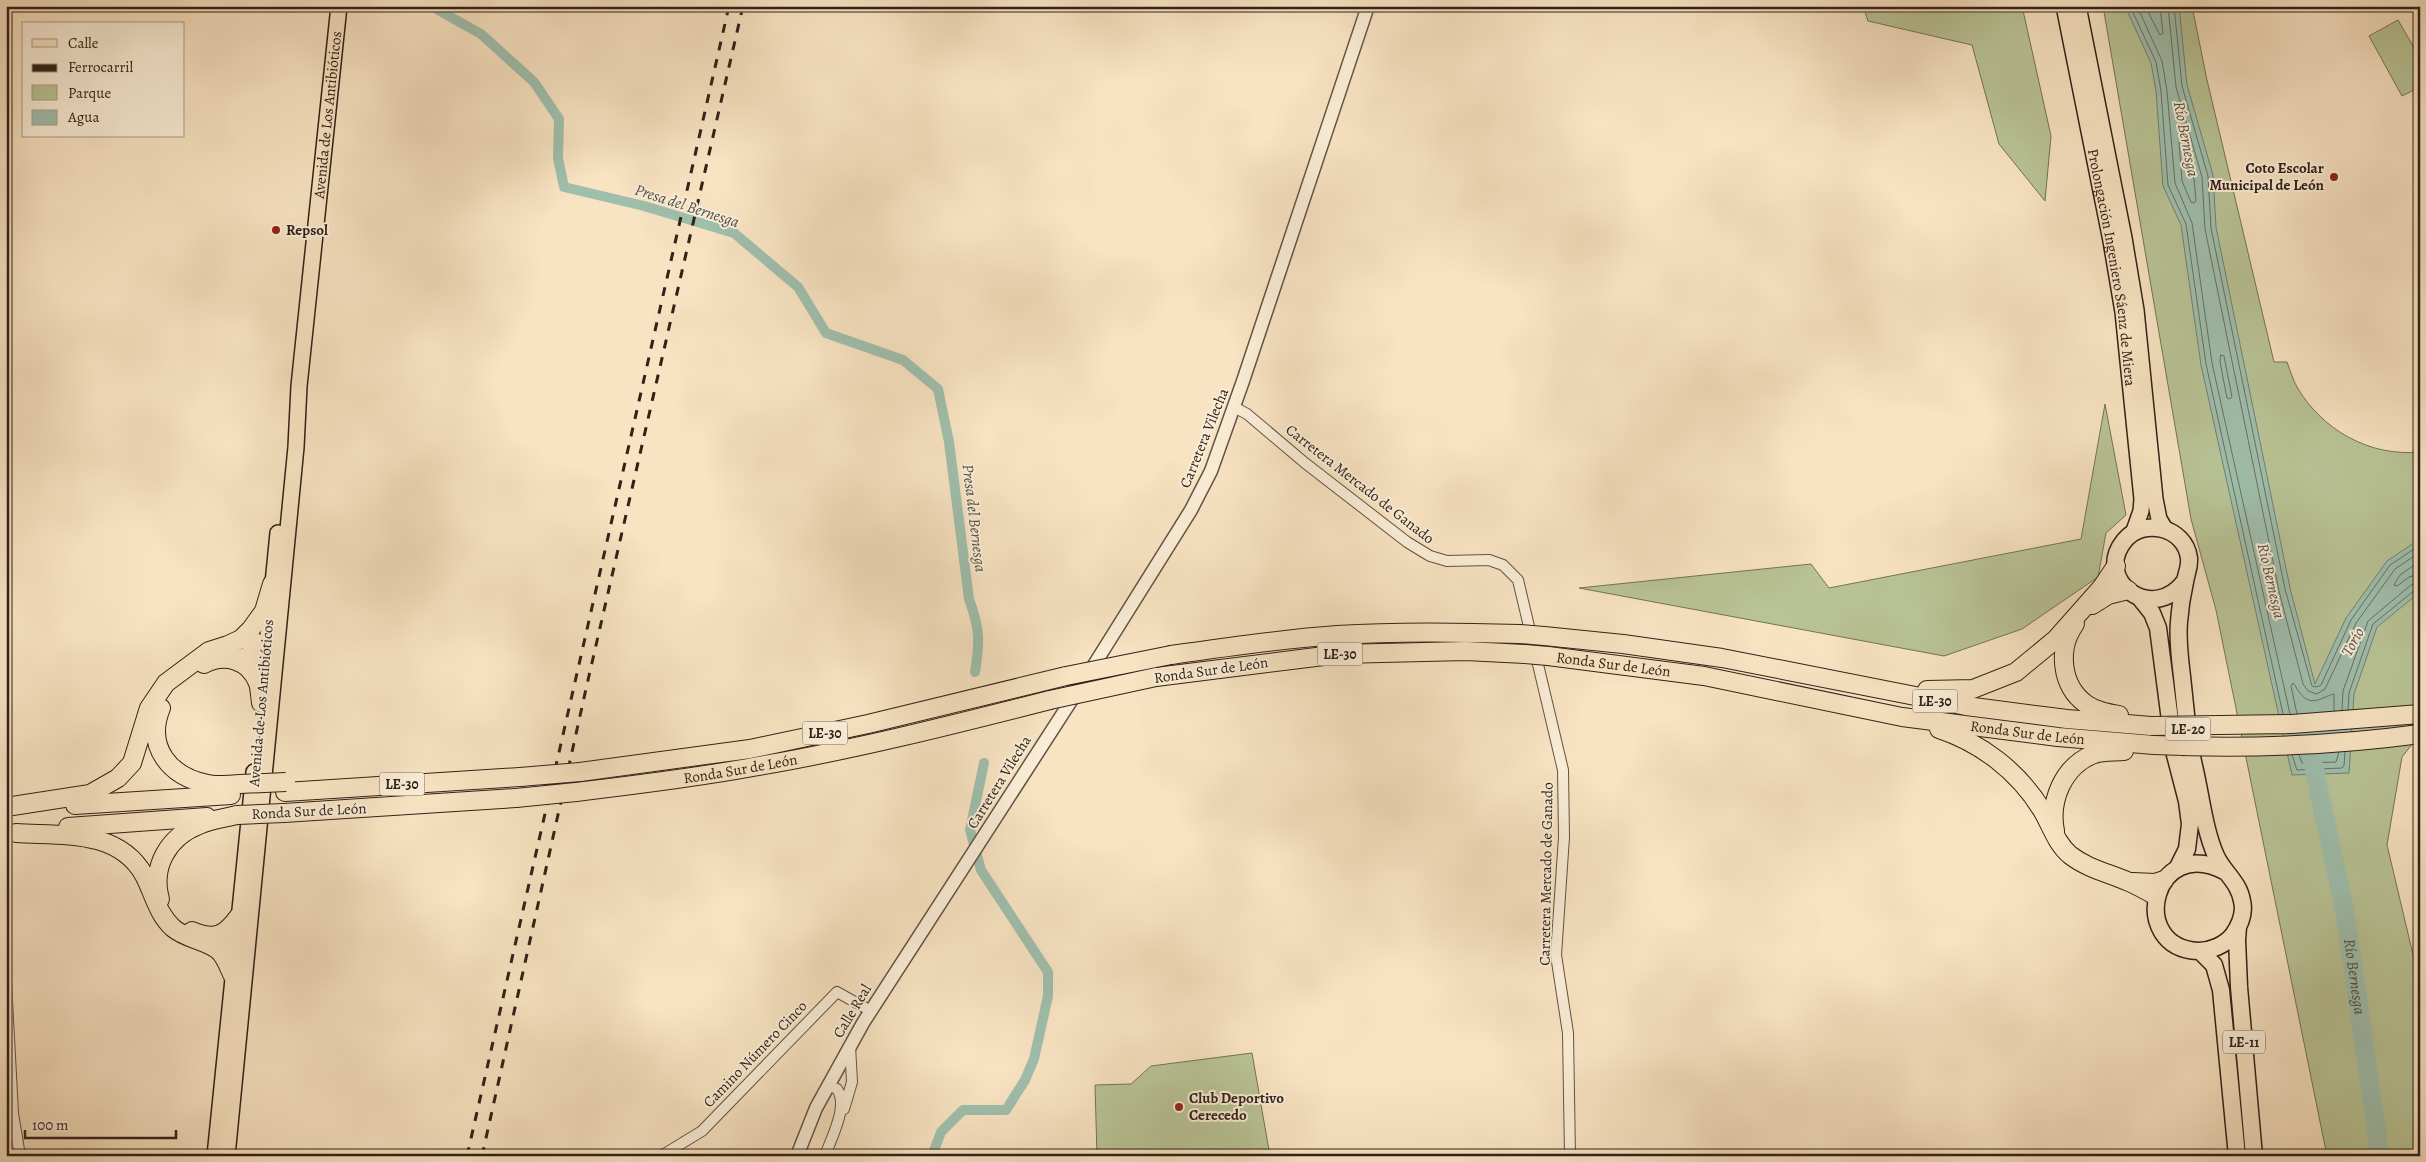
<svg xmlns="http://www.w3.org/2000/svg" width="2426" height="1162" viewBox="0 0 2426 1162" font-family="Alegreya,serif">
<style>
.green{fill:#b9c496;stroke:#747258}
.water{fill:#9fbfad;stroke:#738072}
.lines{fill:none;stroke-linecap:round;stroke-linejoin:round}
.shore{stroke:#687063;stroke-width:1}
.canal{stroke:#9fbfad;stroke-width:10}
.river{stroke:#9fbfad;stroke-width:19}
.minor-casing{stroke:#625243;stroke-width:12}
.tertiary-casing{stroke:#625243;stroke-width:15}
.primary-casing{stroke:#302119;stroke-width:18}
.trunk-casing{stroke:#302119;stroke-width:19}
.motorway-casing{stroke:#302119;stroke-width:20}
.minor{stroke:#faedd7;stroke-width:10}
.tertiary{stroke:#faedd7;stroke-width:12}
.primary{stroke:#f8e3c2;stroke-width:15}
.trunk{stroke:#f8e3c2;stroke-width:16}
.motorway{stroke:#f8e3c2;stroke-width:18}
.rail{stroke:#302119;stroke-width:3;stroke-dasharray:9 9;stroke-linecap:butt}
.motorway-bridge-casing{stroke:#302119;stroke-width:20;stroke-linecap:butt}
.motorway-bridge{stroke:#f8e3c2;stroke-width:18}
.poi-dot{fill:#8f2418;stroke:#faedd7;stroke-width:2}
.labels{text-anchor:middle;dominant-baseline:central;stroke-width:4;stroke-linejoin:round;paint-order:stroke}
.shield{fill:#faedd7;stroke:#6d5e52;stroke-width:1}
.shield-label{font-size:14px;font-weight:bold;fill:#302119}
.street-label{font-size:15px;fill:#302119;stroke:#faedd7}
.poi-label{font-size:15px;font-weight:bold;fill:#302119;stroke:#faedd7;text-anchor:start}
.water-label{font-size:16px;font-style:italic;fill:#515045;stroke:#faedd7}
</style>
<rect width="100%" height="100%" fill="#f8e3c2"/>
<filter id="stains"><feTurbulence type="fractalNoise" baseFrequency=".004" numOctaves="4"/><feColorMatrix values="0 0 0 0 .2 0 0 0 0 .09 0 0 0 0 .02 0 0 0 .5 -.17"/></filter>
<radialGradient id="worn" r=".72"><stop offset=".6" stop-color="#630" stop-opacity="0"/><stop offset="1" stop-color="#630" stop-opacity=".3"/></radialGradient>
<path class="green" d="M1863,6H2022L2051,136L2045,201L1999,144L1972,45L1868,21Z
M2103,6H2192L2207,80L2274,362H2287C2290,370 2293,380 2297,387C2322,430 2370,457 2420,452V734L2402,757L2387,845L2420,984V1156H2327L2216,610L2191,519Z
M2398,20L2420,58V87L2402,96L2369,36Z
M2105,404L2126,515L2106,533L2098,577L2022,629L1944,656L1579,588L1811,564L1829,588L2081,539Z
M1252,1053L1270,1156H1097L1095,1085L1131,1084L1151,1066Z"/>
<path class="water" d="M2125,6H2179L2187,85L2213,175L2216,227L2290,588L2315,684L2346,618L2387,561L2420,539V592L2377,627L2354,694L2349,773L2292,775L2201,365L2181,225L2163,186L2156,91L2151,63Z"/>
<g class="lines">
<path class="shore" d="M2130,6L2156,62L2161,91L2168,185L2186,224L2206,364L2283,714
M2137,6L2162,61L2167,91L2175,183L2192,223L2212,363L2290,714
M2145,6L2160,35L2163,33L2160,6
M2168,6L2176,87L2202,177L2205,229L2279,591L2303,684L2308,691L2317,694L2325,689L2356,623L2395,569L2420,552
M2174,6L2182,86L2208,176L2211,228L2285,589L2312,686L2317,687L2321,685L2351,620L2390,565L2420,545
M2181,140L2184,141L2194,179L2196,201L2194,203L2191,202L2182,181L2179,142Z
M2221,355L2224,356L2232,397L2230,399L2227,398L2220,362Z
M2420,561L2400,575L2394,585L2397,586L2409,577L2420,574
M2342,710L2343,691L2368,621L2411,585L2420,582
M2348,710L2349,693L2373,624L2415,590L2420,588
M2297,714L2291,686L2293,683C2296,686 2297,690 2300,693C2311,708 2322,697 2334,694V711
M2292,755L2297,770L2342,768L2344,766L2345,752
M2299,755L2302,763L2336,762L2339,752"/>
<path class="canal" d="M286,6L293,8L298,6
M431,6L481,34L534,82L559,119L558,158L564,187L644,206L734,233L798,287L826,333L903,360L938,389L949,442L969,599C980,629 980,641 975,672
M932,1156L941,1132L963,1110H1006L1025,1080L1034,1059L1048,996V972L981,870L970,830L984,763"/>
<path class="river" id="s1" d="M2310,749L2345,912L2380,1156"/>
<g class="minor-casing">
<path id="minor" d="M1234,407L1247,414L1305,463L1407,542L1430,556L1447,561L1489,560L1503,565L1518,580L1563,770L1564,837L1556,955L1568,1033L1570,1156
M6,981L13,1113L20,1156
M844,1109L852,1082L850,1046
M661,1156L702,1131L837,992L871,1011
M825,1156C831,1138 849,1106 837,1089L828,1085"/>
</g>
<g class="tertiary-casing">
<path id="tertiary" d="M797,1156L816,1108L863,1023L1089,673L1191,510L1211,471L1243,381L1368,6"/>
</g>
<g class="primary-casing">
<g id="primary">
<path id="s2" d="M2064,6L2111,241L2123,312L2142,499L2141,511L2134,531"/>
<path d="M2078,6L2124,238L2136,310L2155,499L2159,519L2165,529"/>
<path d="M262,695L278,533"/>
<path d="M215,1156L254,772"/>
<path id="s3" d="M227,1156L296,447L299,386L339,6"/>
</g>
</g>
<g class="trunk-casing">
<path id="trunk" d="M2185,581C2152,625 2093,580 2124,541C2143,517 2185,527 2189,558C2190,567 2186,574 2185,582C2182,595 2180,609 2179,622C2177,643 2181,665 2183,686C2186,713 2188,740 2194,766C2201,795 2204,829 2216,856C2224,873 2239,882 2242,901C2245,913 2240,925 2233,935C2225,945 2211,951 2198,951C2127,948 2152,832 2226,872
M2140,598L2152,613L2158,628L2174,751L2187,801L2190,824L2187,849L2177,869
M2238,927L2237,940L2239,987L2254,1156
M2200,951L2214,965L2221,990L2237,1156"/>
</g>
<g class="motorway-casing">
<g id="motorway">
<path d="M2092,605L2108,595L2128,590"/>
<path d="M2075,624C2057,649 2061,686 2086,704C2096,711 2107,713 2119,715"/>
<path d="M1544,636L1623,644L1722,658L1966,706L2067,719L2151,726"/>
<path d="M1171,655C1226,647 1281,639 1337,635C1398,631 1459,632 1520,634"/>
<path id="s4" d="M1548,656L1704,676L1902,717L2058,737L2154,745"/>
<path d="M236,660L259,653L266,647L250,640L241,639"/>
<path d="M204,664C225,653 249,660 258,683C260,689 260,697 261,703"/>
<path d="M1156,677L1340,654L1466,651L1525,654"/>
<path d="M1927,690L1973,689L2016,672L2056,639L2102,587L2116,566"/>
<path d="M161,708C145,747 170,777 208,784C218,786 230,785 240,784"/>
<path d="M1939,729C1981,743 2018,771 2042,810C2051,825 2056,843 2070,855C2088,869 2109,873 2129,882C2138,886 2147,891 2156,896"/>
<path d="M580,772L750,749L868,724L1066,676"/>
<path d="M285,792L520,777"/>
<path id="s5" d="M576,792C635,785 694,778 753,767C853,750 952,725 1050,700"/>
<path d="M75,805L231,795"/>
<path d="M6,807L90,794L118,778L132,763L149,708L166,683L209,651L228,645L241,639L251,629L264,611L272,584"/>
<path d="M284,813L516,798"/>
<path d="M68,827L207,817"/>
<path d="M2055,831C2049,801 2063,766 2094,754C2103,751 2114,752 2124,751"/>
<path d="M16,833C62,836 118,829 144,875C154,894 157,913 173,928C186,939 205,940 218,950C225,956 229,968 233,976"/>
<path d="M2133,882L2155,883L2164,880"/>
<path d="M160,899C151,867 168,837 199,825C210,820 225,818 237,815"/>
<path d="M192,931C216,941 225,935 239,916"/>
<path d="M218,950L236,947L228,939L218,935"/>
</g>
</g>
<use href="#minor" class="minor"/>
<use href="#tertiary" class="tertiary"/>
<use href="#primary" class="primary"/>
<use href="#trunk" class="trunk"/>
<use href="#motorway" class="motorway"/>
<path class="rail" d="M467,1156L729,6
M482,1156L588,680L743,6"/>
<g class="motorway-bridge-casing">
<path id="motorway-bridge" d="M1520,634L1544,636
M1525,654L1548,656
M1066,676L1171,655
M1050,700L1156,677
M2151,726L2292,724L2420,714
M2154,745C2243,749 2331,746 2420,734
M520,777L580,772
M240,784L286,782
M516,798L576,792
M237,815L284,813"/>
</g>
<use href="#motorway-bridge" class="motorway-bridge"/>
</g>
<g class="poi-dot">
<circle cx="2334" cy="177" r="5"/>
<circle cx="276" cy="230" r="5"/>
<circle cx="1179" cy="1107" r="5"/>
</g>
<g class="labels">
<g class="shield">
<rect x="1317.5" y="642.5" width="45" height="23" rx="4"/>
<rect x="1912.5" y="689.5" width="45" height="23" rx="4"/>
<rect x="2165.5" y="717.5" width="45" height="23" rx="4"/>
<rect x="802.5" y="721.5" width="45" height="23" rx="4"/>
<rect x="379.5" y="772.5" width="45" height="23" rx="4"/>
<rect x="2223" y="1030.5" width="42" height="23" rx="4"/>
</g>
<g class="shield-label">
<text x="1340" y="654">LE-30</text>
<text x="1935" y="701">LE-30</text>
<text x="2188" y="729">LE-20</text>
<text x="825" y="733">LE-30</text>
<text x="402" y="784">LE-30</text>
<text x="2244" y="1042">LE-11</text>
</g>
<g class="street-label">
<text stroke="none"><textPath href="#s3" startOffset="1046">Avenida de Los Antibióticos</textPath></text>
<text stroke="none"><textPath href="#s2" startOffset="266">Prolongación Ingeniero Sáenz de Miera</textPath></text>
<text transform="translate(1204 438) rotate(-68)">Carretera Vilecha</text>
<text transform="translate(1360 484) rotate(38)">Carretera Mercado de Ganado</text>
<text stroke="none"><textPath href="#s4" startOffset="66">Ronda Sur de León</textPath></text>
<text transform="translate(1211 670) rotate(-8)">Ronda Sur de León</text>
<text transform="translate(261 703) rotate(-85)">Avenida de Los Antibióticos</text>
<text stroke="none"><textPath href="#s4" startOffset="486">Ronda Sur de León</textPath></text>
<text stroke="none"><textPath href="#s5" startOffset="166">Ronda Sur de León</textPath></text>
<text transform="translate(999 782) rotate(-58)">Carretera Vilecha</text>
<text transform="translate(309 811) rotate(-3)">Ronda Sur de León</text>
<text transform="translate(1546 874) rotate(-89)">Carretera Mercado de Ganado</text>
<text transform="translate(852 1011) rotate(-59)">Calle Real</text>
<text transform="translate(755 1054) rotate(-46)">Camino Número Cinco</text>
</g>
<g class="poi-label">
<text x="2324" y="168" text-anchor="end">Coto Escolar<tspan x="2324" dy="17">Municipal de León</tspan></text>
<text x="286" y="230">Repsol</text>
<text x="1189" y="1098">Club Deportivo<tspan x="1189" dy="17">Cerecedo</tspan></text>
</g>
<g class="water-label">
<text transform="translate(2186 139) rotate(79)">Río Bernesga</text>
<text transform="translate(687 206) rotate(18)">Presa del Bernesga</text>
<text transform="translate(974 518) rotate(83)">Presa del Bernesga</text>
<text transform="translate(2271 581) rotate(77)">Río Bernesga</text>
<text transform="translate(2353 642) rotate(-61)">Torío</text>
<text stroke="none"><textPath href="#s1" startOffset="232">Río Bernesga</textPath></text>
</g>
</g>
<rect width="2426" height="1162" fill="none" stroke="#f8e3c2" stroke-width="25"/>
<rect x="8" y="8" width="2411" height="1147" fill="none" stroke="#302119" stroke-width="2.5"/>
<rect x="12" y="12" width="2401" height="1137" fill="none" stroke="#302119"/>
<rect x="22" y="22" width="162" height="115" fill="#faedd7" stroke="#a99b8b"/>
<rect x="32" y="39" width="25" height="8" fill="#f8e3c2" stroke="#a99b8b"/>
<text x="68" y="48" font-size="15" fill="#302119">Calle</text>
<rect x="32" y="64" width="25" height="8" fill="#302119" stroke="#a99b8b"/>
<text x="68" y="72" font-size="15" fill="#302119">Ferrocarril</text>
<rect x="32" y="85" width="25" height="15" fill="#b9c496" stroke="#a99b8b"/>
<text x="68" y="98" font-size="15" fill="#302119">Parque</text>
<rect x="32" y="110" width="25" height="15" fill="#9fbfad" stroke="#a99b8b"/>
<text x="68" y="122" font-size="15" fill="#302119">Agua</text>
<path d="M25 1130v8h151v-8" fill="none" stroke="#302119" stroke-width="2.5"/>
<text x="32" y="1130" font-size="15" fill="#302119" stroke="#faedd7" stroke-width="4" paint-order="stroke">100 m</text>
<rect width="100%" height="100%" filter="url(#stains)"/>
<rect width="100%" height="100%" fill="url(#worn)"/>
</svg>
